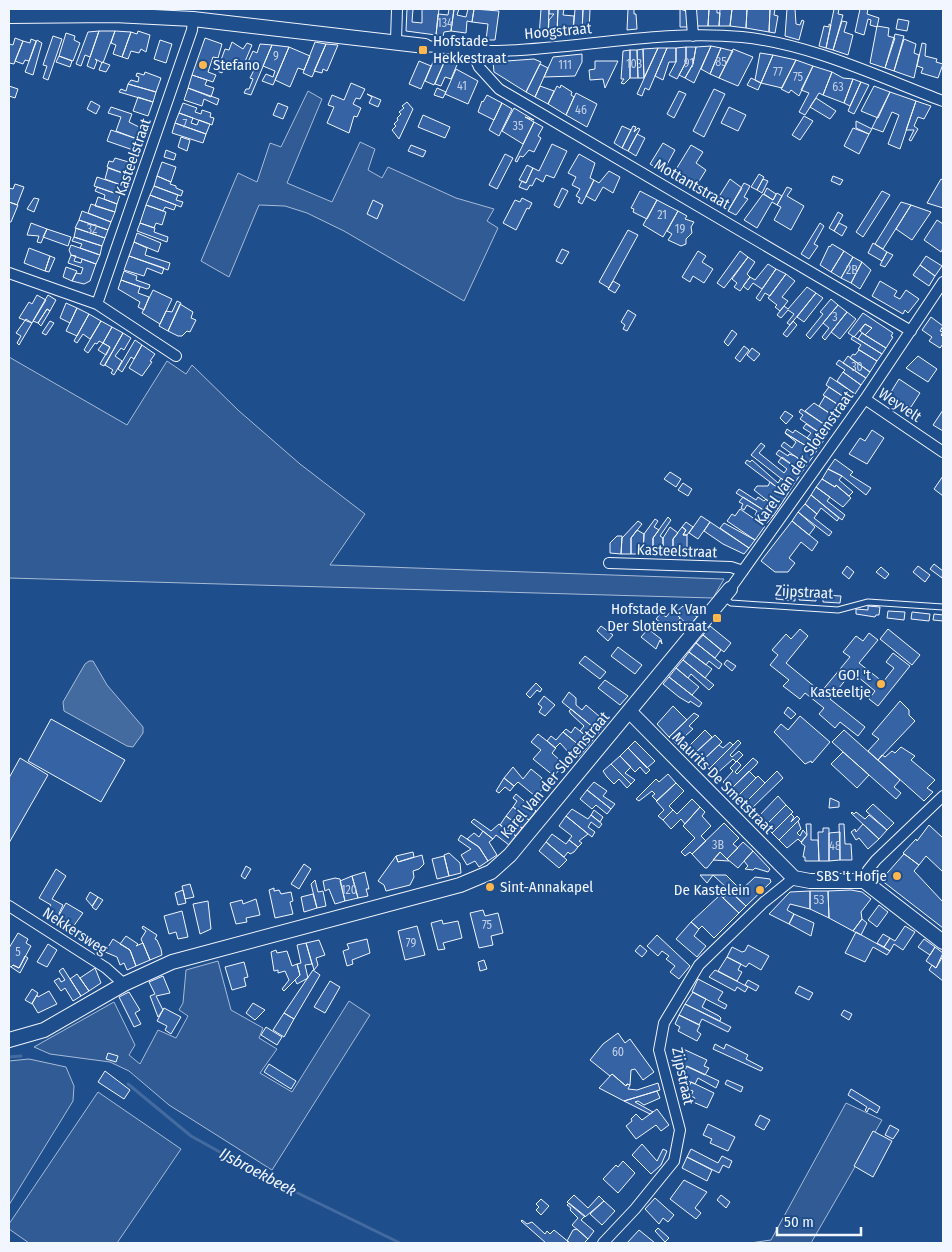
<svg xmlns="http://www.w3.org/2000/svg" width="952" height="1252" viewBox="0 0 952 1252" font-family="'Fira Sans Condensed',sans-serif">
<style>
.built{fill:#305b95;stroke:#a8bbd7}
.water{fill:#446ba0;stroke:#a8bbd7}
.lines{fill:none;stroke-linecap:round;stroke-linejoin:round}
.stream{stroke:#446ba0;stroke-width:3}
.building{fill:#3563a3;stroke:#f2f6ff}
.lane-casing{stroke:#f2f6ff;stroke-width:7}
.street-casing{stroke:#f2f6ff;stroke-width:12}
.secondary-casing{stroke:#f2f6ff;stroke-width:16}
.lane{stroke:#1f4e8c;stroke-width:5}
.street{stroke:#1f4e8c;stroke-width:10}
.secondary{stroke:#1f4e8c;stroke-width:14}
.poi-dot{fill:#ffb74d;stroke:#1f4e8c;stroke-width:2}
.labels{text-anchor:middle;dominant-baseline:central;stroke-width:4;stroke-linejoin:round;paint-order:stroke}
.number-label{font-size:12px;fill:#c3d1e8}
.street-label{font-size:15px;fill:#f2f6ff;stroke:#1f4e8c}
.poi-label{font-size:15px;fill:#f2f6ff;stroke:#1f4e8c;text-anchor:end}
.water-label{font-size:16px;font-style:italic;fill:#f2f6ff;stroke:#1f4e8c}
</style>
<rect width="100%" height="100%" fill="#1f4e8c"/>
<path class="built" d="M308,91L322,99L287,183L332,202L360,142L375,149L368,170L382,178L388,167L456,198L494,209L487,221L498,228L464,301L344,231L307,213L285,206L259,205L229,277L201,261L238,173L257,182L270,143L281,147Z
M9,357L127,425L167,361L186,374L192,365L239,411L300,464L365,514L330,565L724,579L713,598L9,578Z
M218,961L231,1010L263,1028L259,1038L277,1049L260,1073L292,1092L349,1001L370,1015L272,1170L169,1105L129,1071L110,1062L50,1054L34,1047L114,1002L135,1045L129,1055L140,1064L158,1030L176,1038L188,1016L179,1010L183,1003L186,970Z
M29,1059L66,1067L74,1086L73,1101L9,1205V1061Z
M98,1092L181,1149L117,1243H29L9,1229V1224Z
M846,1103L882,1120L811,1243H750L771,1240Z"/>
<path class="water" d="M89,661H93L107,685L143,727V733L133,747L127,746L64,711L63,702L85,664Z"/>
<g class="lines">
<path class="stream" d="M9,1057L21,1056
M128,1084L191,1136L263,1176L400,1243"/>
</g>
<path class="building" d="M407,9H413L412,22L422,23V9H439L436,35L406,31Z
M449,9H454L451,31L444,32L443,36L436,35L438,14L448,15Z
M454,9H459L457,15L466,17L468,9H474L472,22L467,21L466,33L451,31Z
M474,9L499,11L495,40H486L488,24L472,22Z
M541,9H549L548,36L539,37Z
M549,9H558L557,35L548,36L549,20L554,14H549Z
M558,9H564L563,15L574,16L573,30H557Z
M575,9H583L582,33L573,34Z
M583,9H590L589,32L582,33Z
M628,9H634V14H636L637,29L627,30Z
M680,9L689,12L690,27H680Z
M695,9H709L708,26H696Z
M709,9H717V13H720L719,26H708Z
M720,9H732L730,26H719Z
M732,9H747L746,28L730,26Z
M747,9H770L769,32L746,28Z
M770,9H775L774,15L778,16L775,33L769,32Z
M787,9H795L796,24L800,25L802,20L804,21L799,40L785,36Z
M834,9H839L838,14L843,15L833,50L826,48Z
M860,9H868L867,14L879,18L877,27L870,25L871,20L868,19L864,35L855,32Z
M898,19L909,21L907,31L896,29Z
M842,21L847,22L844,32L853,35L848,55L833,50Z
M829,24L831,25L826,48L819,46L824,26L829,27Z
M877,26L889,28L888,36L895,38L885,68L870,63Z
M99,31H115L103,63L95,59L97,61L94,69L87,66Z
M99,31L90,57L85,55L81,66L76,64L88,32Z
M115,31L131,32L122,57L113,54L116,45L111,43Z
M138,31L150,35L146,52L141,49L139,53L131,51L128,59L122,57L131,32L137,34Z
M66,33L75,36L74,40L80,43L73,61L59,56Z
M895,34L904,36L894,71L885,68Z
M53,36L62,39L48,80L43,78L47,66L43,65Z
M15,38L23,41L14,64L9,63V44L13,45Z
M205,38L222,44L218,58L213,57L208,72L216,75L213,82L192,75Z
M31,39L36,41L29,61L25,60L23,64L15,61L23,41L30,43Z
M904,39L916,44L914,53L919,55L914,78L894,71Z
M37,40L42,43L33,75L25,72Z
M160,40L172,44L166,63L154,59Z
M232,42L243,49L247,43L252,45L241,71L226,64L222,73L217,71L225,49L229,50Z
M315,42L326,44L312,77L303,73Z
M922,43L926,44L925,56L937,59L936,62L943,64L938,78L921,73L923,68L917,66Z
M260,44L272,45L251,95L244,93L246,89H249L253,79L250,78L255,68L247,64L253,51L257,53Z
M326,44L338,45L327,71L323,69L322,73L314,71Z
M272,45L289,47L273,85L262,81L266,74L273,77L275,71L263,66Z
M711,46L694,83L685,78L693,64L696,47Z
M711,46L721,48L710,74L701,69Z
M289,47L310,56L304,70L298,68L290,87L275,80Z
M686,47V62L677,79L669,75L676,62V48Z
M686,47H696L693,64L685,78L679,75L686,62Z
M658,48H667L649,90L645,88L642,96L637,94Z
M658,48L644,78L643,49Z
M667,48H676V62H669L663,80L655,76Z
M721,48L733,51L719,78L710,74Z
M643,49L644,78H638L637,50Z
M733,49L753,57L738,86L719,78Z
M630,50V78L624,84L621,83L624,79H621L623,51Z
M630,50H637L638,78H630Z
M760,53L773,55L761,83L755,80Z
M582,54V62L575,76L544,77L553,57Z
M773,55L796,60L782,88L761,83Z
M59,56L72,61L70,67L56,62Z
M435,57L446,58L434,85L425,81Z
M446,58L459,60L451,79L445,77L441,86L435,84Z
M534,59L541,62L526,92L494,72L493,62Z
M796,60L813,66L799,96L791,90L789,93L781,89Z
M419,61L431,66L421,89L409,84Z
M595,61H618L605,88L603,79L590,80L589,70L595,69Z
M102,62L110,65L106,72L99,70Z
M540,64L548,68L535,97L526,92Z
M813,66L832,72L823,95L819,93L805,115L799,112L809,93L801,90Z
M456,69L478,81L468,104L445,94Z
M145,72L161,78L156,92L128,84L131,80L138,82L139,77L136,76L137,73L144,75Z
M832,72L843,78L853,79L844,103L823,95Z
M192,75L207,80L205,85L214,88L211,97L188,88Z
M751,78L761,83L758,90L747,85Z
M853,79L861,82L850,106L844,103Z
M861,82L869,85L854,114L848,111Z
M351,83L365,89L360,99L356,98L353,104L361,108L357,117L354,116L349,133L327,123L334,107L328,105L332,95L344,100Z
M128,84L156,92L153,102L119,92L121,89L126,91Z
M561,85L572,92L571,95L574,97L566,115L548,104L557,86L560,88Z
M9,86L18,89L15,98L9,96Z
M540,86L554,91L548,104L535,97Z
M874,86L890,92L878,118L861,111Z
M188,88L219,99L217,105L204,99L202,106L184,100Z
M437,88L446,92L443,98L434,95Z
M714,89L725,94L704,137L693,131Z
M679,91L686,94L674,118L667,114Z
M890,92L916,101L900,149L888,144L899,115L892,112L883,132L872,128Z
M576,93L597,104L587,127L566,115Z
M367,94L381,100L378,107L369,103L372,97Z
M487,95L502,103L494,120L478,112L482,101L483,102Z
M138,97L153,102L148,116L133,111Z
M816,98L836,111L830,119L810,107Z
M91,101L100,106L96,114L87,109Z
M916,101L931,106L924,119L918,117L914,126L918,129L911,141L909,140L914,130H906Z
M407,102L413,109L399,139L392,130L396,126L394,124L398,120L397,118L401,114L399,112L404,108L402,106Z
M183,103L197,108L195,112L201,114L202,110L211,113L210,117L214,118L212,125L179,113Z
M278,103L288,107L283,119L273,115Z
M502,103L512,109L499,136L489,130Z
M111,107L132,114L129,122L143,129L140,140L116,131L121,117L108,113Z
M729,107L746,115L738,131L721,123Z
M514,108L534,120L525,117L534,122L523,144L502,131Z
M179,113L193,118L191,123L197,125L199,120L210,124L206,134L175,123Z
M423,115L450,127L445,138L418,127Z
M804,116L813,121L800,140L792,135Z
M856,121L872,129L869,134L856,128Z
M534,122L543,127L538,136L541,138L534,152L529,150L523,157L520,156L517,162L515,161Z
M175,123L206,134L203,143L172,133Z
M622,126L631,130L622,148L614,143Z
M633,126L636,127L634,132L638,128L640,129L628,151L622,148Z
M853,128L869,134L859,154L844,146Z
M111,130L140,140L138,149L136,151L107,141Z
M637,134L645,138L636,156L628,151Z
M181,137L190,140L187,151L178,147Z
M663,143L675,150L663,172L650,164Z
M552,144L567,151L554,178L546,175L543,182L536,178L532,186L530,185L527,190L519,187L522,181L526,183L533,168L539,171Z
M411,145L426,151L423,157L408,151Z
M691,145L703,152L696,163L706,170L698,183L675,171Z
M166,150L176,154L174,160L164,157Z
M505,154L513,158L497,189L489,185Z
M579,154L595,163L590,178L594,180L582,204L578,202L580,198L576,196L580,189L572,185L576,177L568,173Z
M115,158L132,163L128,175L107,167L109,161L113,162Z
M162,162L176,167L171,182L157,176Z
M527,165L533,168L526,183L519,180Z
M108,168L128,175L124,186L105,179Z
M609,171L620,177L613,193L603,187L595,201L586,196L594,180L599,183Z
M759,174L764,177L757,190L751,187Z
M157,176L171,182L170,184L176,186V188L183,191L181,196L154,186Z
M833,176L843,180L840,185L831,181Z
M97,177L124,186L120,195L94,186Z
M730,179L742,188L728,211L715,203Z
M763,179L768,181L762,193L757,190Z
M941,179L943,180V208L927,203Z
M744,183L750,186L744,197L748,199L736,215L728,211Z
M15,184L24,187L17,205L9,202V188L13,189Z
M154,186L178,195L176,200L183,202L181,207L150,195Z
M97,187L120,195L117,204L104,199L105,195L95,191Z
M787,187L792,189L787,196L804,206L791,230L774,220L781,207L777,205Z
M562,188L568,191L559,208L554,205Z
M767,188L776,194L773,200L764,194Z
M640,191L657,200L647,219L633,212L634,209L631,208Z
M882,191L890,195L863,237L856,232Z
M777,193L782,196L777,205L772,202L757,228L744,220L763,194L773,200Z
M150,195L176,205L174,210L165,207L163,211L146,205Z
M98,197L117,204L115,212L95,206Z
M34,198L39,199L34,212L27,209Z
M522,198L532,203L529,209L527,208L516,230L503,223L515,200L520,202Z
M373,200L383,205L377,219L367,214Z
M657,200L678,211L663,237L643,225Z
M9,202L18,205L11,222H9Z
M901,202L911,205L883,249L875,244Z
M91,204L115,212L111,222L88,213Z
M146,205L166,212L162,225L156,223L154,228L140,223Z
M911,205L931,212L912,240L896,229Z
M82,211L111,222L108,230L79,220Z
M678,211L687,216L685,219L694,222L691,227L692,233L686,239V244L681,246L668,240L672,234L667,231Z
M838,212L843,215L834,231L829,228Z
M79,220L108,230L105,238L75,228Z
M937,220L943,224V248L941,252L924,240Z
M31,223L47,229L41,243L37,242L39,236L27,235Z
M140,223L155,228L154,232L168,237L167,242L137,231Z
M820,223L824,226L814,244L818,246L809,259L801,254Z
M839,223L847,227L842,236L834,231Z
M76,228L105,238L102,246L74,237Z
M47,229L71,237L68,246L43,237Z
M628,230L638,235L609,288L599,282Z
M137,233L161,243L158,252L134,242Z
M74,237L102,246L100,255L80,248L82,244L72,241Z
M134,242L147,248L145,255L170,263L168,270L129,256Z
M873,243L887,252L882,261L868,253Z
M832,244L844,251L831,272L820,265L829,246L830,247Z
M71,245L100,255L96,264L71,255L69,250Z
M29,248L50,256L45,271L24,263Z
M562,249L569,252L562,264L556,261Z
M698,251L706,256L702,262L713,269L704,283L693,276L690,282L682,277Z
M740,251L748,257L724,288L717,283Z
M844,251L853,257L841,278L831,272Z
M887,252L893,255L885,267L880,265Z
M71,255L76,256L74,261L81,263L82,259L96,264L90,281L84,284L72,281L76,273L81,274L83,268L68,263Z
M50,256L55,258L49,272L45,271Z
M129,256L164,268L162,274L147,268L144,276L124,270Z
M926,256L942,266L935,276L920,265Z
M748,257L755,262L747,274L750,277L740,291L734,287L737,283L732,279Z
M853,257L862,262L851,283L841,278Z
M862,262L871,270L860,289L851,283Z
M768,264L776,269L762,289L753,283L748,290L743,286L750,277L755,280Z
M920,265L935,276L929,286L913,275Z
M66,267L77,271L72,281L63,277Z
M776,269L786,274L770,296L765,293L760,301L756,298Z
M124,271L137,276L136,280L150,285L149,288L147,289L121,280Z
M786,274L795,281L782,297L788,301L780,311L775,307L777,305L768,298Z
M121,280L140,287L138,293L149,297L144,310L138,307L140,302L118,289Z
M613,281L620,285L615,293L608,289Z
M880,281L897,291L894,296L900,299L906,290L919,299L908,313L905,310L903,314L872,296Z
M807,287L816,293L790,325L787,323L794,314L788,310L781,318L777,315L784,306L788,309Z
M153,290L172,299L160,324L142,313Z
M816,293L823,298L804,322L797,317Z
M37,295L46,300L32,323L19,318L29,302L32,304Z
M48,295L56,300L50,311L47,309L38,323L33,321Z
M831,299L838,305L810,339L806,335L823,314L820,312Z
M177,301L181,303L168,331L159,326L166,311L172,312Z
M66,303L77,308L70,323L60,318Z
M180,304L193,312L191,318L196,320L190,332L187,331L182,336H178L168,331Z
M838,305L847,312L825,340L822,337L829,328L823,323Z
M77,308L89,314L77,336L66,331Z
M47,309L50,311L41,326L38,323Z
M628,310L636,315L627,331L623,329L625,325L621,322Z
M847,312L856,319L840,339L831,332Z
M863,313L893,333L891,336L893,337L886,348L865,335L872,328L865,324L854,337L848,333Z
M89,314L101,321L90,339L83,334L77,343L74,341Z
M931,317L943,326L940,331L943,332L941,335L943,337V344L940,348L929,341L932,337L922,330Z
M26,319L32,323L19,345L17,343L21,336L16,333Z
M50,321L54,323L46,335L42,333Z
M101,321L112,327L103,343L99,341L97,344L95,343L88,353L84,350Z
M793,321L797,325L787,337L783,334Z
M865,324L872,328L865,335L860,331Z
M112,327L123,333L104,366L100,364L110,347L103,343Z
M732,330L737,334L728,346L724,342Z
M123,333L131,338L124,350L121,348L115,356L122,361L114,375L111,373L113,370L105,365Z
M862,333L886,348L882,354L858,339Z
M853,336L882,354L877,361L858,349L861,345L851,339Z
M135,340L142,345L134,359L131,357L122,372L118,369Z
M103,343L110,347L106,355L98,350Z
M142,345L155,354L150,361L152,362L142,376L129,368Z
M744,346L749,350L740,362L735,358Z
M752,348L760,354L754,361L747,355Z
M859,350L877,361L870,372L850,358L853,354L855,355Z
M848,356L870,372L866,378L843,363Z
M918,356L937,369L928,382L906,368Z
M839,360L866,378L861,385L843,372L845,370L836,364Z
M843,372L861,385L855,394L837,381Z
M830,377L855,394L850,401L826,385Z
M899,379L920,393L911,407L889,395Z
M829,387L850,401L845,409L823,395Z
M825,396L845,409L838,419L819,406Z
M814,403L838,419L831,429L805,411Z
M801,409L831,429L826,437L800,419L803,415L799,412Z
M943,410V431L933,425Z
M785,411L793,416L786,424L780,418Z
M806,424L826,437L820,446L807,438L811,433L803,428Z
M787,429L793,433L795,430L820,446L816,452L785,433Z
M872,430L884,438L867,464L849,454L860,438L865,441Z
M785,433L816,452L807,465L781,446L784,442L792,448L796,442Z
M761,443L765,446L759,453L784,473L787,469L778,462L782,457L802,472L792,487L751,455Z
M779,450L788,456L789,454L795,456L807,465L802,472L776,454Z
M835,459L853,472L850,475L871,488L866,495L842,476L828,469Z
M747,460L750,462L752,460L778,483L781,478L792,487L787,495L745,463Z
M828,469L842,476L839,480L853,492L849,496L836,485L835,487L822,479Z
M670,472L681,479L676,487L664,479Z
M943,476V496L934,489Z
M822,479L835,487L836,485L851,498L843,507L816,487Z
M770,482L787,495L778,509L754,490L757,486H768Z
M683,483L692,489L688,496L678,490Z
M816,487L830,497L827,501L845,515L842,520L811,495Z
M739,489L756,500L758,497L764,501L766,499L778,509L773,516L736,493Z
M811,495L839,518L837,521L821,508L817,514L805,504Z
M743,497L773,516L767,523L755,515L757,511L747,505L744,510L741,508L743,504L739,502Z
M805,504L817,514L814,518L832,532L829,536L798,512Z
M740,509L765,526L755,540L727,521L732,514L735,516Z
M798,512L815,527L809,535L792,521Z
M701,516L710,522L698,539L689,533Z
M668,517L671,520L660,536L663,538V555H653V538Z
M655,519L658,521L654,527L659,530L653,538V555L643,554L644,534Z
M638,521L642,524L631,538V554H621L622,538Z
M792,521L818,542L812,551L801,542L789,558L795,563L788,572H775L761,561Z
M686,522L693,527L687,535H683L686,530L682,527Z
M710,522L749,548L744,554L723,544L704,531Z
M724,523L755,540L749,548L720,528Z
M670,527L678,533L673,539V555H663V538Z
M682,527L686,530L683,535H687V547H692V556L673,555V539Z
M637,530L644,534L643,554H631V538Z
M617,536H622L621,554L610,553V543Z
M934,564L943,571L942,578L930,569Z
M847,566L854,572L849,579L842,573Z
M918,566L930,575L925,582L913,572Z
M881,567L889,574L885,579L876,572Z
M777,593L795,595V601L776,599Z
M800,594L816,595V601L799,600Z
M823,595L841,596L840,603L823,602Z
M683,606L697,617L689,626L675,613Z
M868,606L880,607L879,615H876L875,617L856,614V609L868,610Z
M672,610L680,618L670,630L656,619L661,613L666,617Z
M888,611L905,612L904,620L887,618Z
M912,612L930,614L929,621L911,619Z
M934,614L943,615V621L933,620Z
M601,626L613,635L608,641L597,631Z
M710,626L731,643L724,652L703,635Z
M648,629L661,639L662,644L660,640L656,649L641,637Z
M800,629L808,636L786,663L821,692L850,657L843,652L856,636L863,641L869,633L878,640L859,663L883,682L894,668L886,662L893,653L910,666L878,706L869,699L875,691L852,672L830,699L865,727L858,736L840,722L835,728L819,714L824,708L805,693L800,699L783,686L789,680L770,665L778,655L772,650L786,634L791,639Z
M888,629L920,655L912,665L880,639Z
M703,635L721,650L715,658L696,643Z
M696,643L722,664L719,669L709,661L706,665L689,652Z
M618,647L642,665L635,674L611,656Z
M689,652L712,669L705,678L683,660Z
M585,656L606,672L600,679L579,663Z
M683,660L714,685L709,690L691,674L688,678L676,668Z
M727,660L736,666L732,671L724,664Z
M676,668L699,687L692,695L669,677Z
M669,677L702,703L699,707L690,701L689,703L679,697L663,684Z
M605,680L628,696L620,705L598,688Z
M536,683L542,689L540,692L537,690L530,698L526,694Z
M569,692L576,698V705L582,710L586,705L607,723L599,732L562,702Z
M544,696L555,705L545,716L539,712L542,707L538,704Z
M900,701L909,710V715L915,721L878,760L868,751L879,739L872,734Z
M673,706L687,720L669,737L657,724Z
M788,707L796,714L791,719L784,713Z
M571,709L599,732L592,741L580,731L584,726L571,714L569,711Z
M694,713L699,716L689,726L693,729L676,744L669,737Z
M800,716L830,742L812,763L811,761L805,764L774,732L781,724L788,730Z
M51,719L125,760L101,802L28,761Z
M575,727L592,741L585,750L563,732L566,729L571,733Z
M705,730L712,737L694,754L688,747Z
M844,730L900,780L894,787L901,793L896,799L832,742Z
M563,732L585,750L578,758L572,753L571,755L560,743L555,748L547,741L551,736L556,740Z
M538,734L556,748L552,753L564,764L554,776L533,759L541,750L531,742Z
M715,735L722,742L702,761L694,754Z
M738,740L741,743L730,755L732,757L739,751L743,755L736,762L733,759L715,775L709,769Z
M635,741L655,761L647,768L628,748Z
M730,742L733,745L709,769L702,761L719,745L723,748Z
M901,747L915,756L911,760L935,780L927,788L933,792L924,801L878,760L882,755L885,757L892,751L895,753Z
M628,748L650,770L646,774L640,767L635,772L620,756Z
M843,752L869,775L857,788L831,764Z
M620,756L631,767L625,773L635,780L631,784L611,764Z
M20,758L48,775L9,843V778Z
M753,758L758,762L756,765L730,790L723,782L733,771L730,768L737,761L741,765L735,772L737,774Z
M611,764L631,784L627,788L619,779L614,784L607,777L603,771Z
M513,767L523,779L531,769L542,778L540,781L546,786L535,796L518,782L514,786L504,778Z
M749,771L756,778L737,797L730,790Z
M777,771L783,778L750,810L744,804Z
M668,774L676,783L657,801L652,796L655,794L652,791L639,801L636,799L656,779L659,782Z
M758,776L765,783L744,804L737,797Z
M504,778L514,786L510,791L505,787L499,793L496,791Z
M594,782L607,791L603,796L615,804L611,809L587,790Z
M676,783L684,791L669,806L673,810L663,820L658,816L664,810L656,801Z
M587,790L611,809L607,814L596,805L592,809L580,799Z
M516,794L536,811L529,820L513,807L517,801L513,798Z
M778,796L786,805L765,826L757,818Z
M830,798L839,802V807L829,808Z
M692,799L700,807L685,824L681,819L671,829L663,820L673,810L677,814Z
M873,804L894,823L887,830L866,811Z
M786,805L793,812L772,833L765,826Z
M513,807L529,820L522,828L506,816Z
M700,807L705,812L702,816L711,826L701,836L706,841L692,854L690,852L685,856L681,852L695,838L683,826Z
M572,809L588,819L591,815L602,824L599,828L591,822L588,827L595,832L592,837L566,816Z
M594,810L603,817L600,822L591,815Z
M852,812L854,814L856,812L865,819L869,815L887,830L879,839L851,813Z
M791,814L794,817L791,822L797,816L800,819L779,840L772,833Z
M506,816L522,828L516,836L500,825Z
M566,816L588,834L579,841L582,843L578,847L569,840L572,836L559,826Z
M474,819L491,831L499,824L516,836L509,845L496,835L493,839L471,822Z
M798,821L801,829L797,833L800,836L803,830L807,835L801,842L798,839L787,848L779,840Z
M724,823L739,838L733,844L738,848L727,859L720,852L707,868H705L692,854Z
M806,824H811V840H818L819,861H805V857H803L805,846L801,843L807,835Z
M839,824H844L845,844H851L852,860H840Z
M863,824L879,839L868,849L859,838L856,840L851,832L855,829L856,832Z
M929,825L943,838V872L926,856L919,865L903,853L916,839L917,841Z
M823,828H829V861H819L818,832H823Z
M483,831L493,839L489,842L497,855L488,861L479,847L467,839L474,833L479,837Z
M840,832V860L829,861V833Z
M552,834L566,844L569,840L578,847L574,852L570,854L568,852L564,857L546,842Z
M461,835L479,847L488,861L479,867L475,861L467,865L461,855L471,849L458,840Z
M546,842L567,860L559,868L539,851Z
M743,842L753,851L738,868L727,859Z
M753,851L770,869L768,872L755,868L753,870L745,869L748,866L744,861Z
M413,852L414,857L398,862L396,856Z
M720,852L729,861L713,860Z
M449,853L460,863L461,873L449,876L444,855Z
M904,854L919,865L914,871L943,902V928L881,880Z
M422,855L424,864L419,869L413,871L414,877L410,885L386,891L384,885L378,881L396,856L398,862Z
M444,856L449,876L437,879L432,859Z
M304,864L311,869L299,889L291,884Z
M246,866L251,869L245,879L241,876Z
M56,869L66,876L52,899L63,905L55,922L44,916L51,905L39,898Z
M365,872L369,889H366L368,896L358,898L352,876Z
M700,875H726L741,890L755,877L770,879L771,882L746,906L713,875L707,883Z
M352,876L358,898L345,901L340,881Z
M335,878L340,879L345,901L335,904L329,889L325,891L323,881Z
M315,880L318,892L323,891L326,906L317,908L311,884Z
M190,884L194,897L185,899L182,886Z
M274,888V891L279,890L281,894L291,892L293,901L290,902L293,914L275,918L269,890Z
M727,889L746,906L739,913L723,898L728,894L725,891Z
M183,890L186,903L178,905L175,893Z
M851,890L862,892L871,899L861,912L862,919L853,931L829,918L828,891Z
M810,891H828L829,918L810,909Z
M810,891V909L790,904L787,910L794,914L789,924L769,914L790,892Z
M90,892L98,897L92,906L86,899Z
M313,894L317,908L304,912L301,897Z
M720,895L739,913L714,938L702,926L699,929L691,922Z
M98,897L103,900L96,910L92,907Z
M256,899L260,915L246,918L247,922L236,924L230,903L242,900L243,904Z
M208,901L211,929L200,934L193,904Z
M66,903L83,913L70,931L55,922Z
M879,905L888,912L877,927L868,920Z
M483,910L485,916L498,913L503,933L491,936L493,945L479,948L470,913Z
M182,911L188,937L178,939L176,932L169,934L164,916Z
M794,914L814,923L811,936L789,924Z
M862,919L867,923L861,935L853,931Z
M442,920L443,924L458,921L462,938L443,943L445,949L438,950L431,923Z
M691,922L699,929L694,936L706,946L697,957L676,939Z
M143,926L157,935L155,939L157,940L161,949L162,955L150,960L141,939L146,931L142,928Z
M417,926L425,955L405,960L398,931Z
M905,926L915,932L903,950L894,944L890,951L884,947L890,938L895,941Z
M856,932L890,951L887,955L873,947L865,962L845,953Z
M18,933L28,939L26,943L31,946L19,968L13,965L11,967L9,966V948Z
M883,934L890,938L884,947L877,943Z
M657,935L690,966L679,979L670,972L675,966L666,959L669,956L662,951L658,956L647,946Z
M126,936L138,944L136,946L143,943L150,960L136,966L130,950L120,944Z
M113,939L130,950L136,966L127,970L124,963L120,965L117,957L105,952Z
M367,939L370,953L352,960L353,964L347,966L343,951L349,949L347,944Z
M924,939L935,947L930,955L918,947Z
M319,940L325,955L316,958L318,965L314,970L306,943Z
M306,943L312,964L305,965L308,978L297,984L295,980L300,975L297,964L301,963L297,945Z
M48,944L57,950L47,967L37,962Z
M640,945L647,951L642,957L635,951Z
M748,945L769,956L761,970L749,963L746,967L727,957L732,947L742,952L745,951Z
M935,947L943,953L936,968L926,961Z
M276,950L277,953L287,951L292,966L297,964L300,975L284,991L282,989L289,980L285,971L278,973V970L274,971L271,952Z
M25,956L28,958L20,973L11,967L13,965L19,968Z
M943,956V981L929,970L932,965L936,968Z
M727,957L741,964L738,970L742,972L737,981L718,971Z
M484,960L487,969L480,971L478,962Z
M244,962L248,977L244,978L246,986L232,990L225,967Z
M63,968L81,996L73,1001L65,988L61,991L54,981L59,978L61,982L65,980L59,971Z
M95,968L101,983L89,991L80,978Z
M313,970L320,975L294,1019L284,1013Z
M715,970L748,987L745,992L737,987L735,991L709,977Z
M77,974L89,991L81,996L70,979Z
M163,976L170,993L156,996L163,1010L158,1017L150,996L155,994L149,982Z
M698,979L723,992L718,1000L727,1005L725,1009L692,992Z
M748,980L759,986L756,991L745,985Z
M330,981L340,987L325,1013L314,1007Z
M799,986L813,993L809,1000L795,993Z
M32,989L38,993L32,1004L25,1000Z
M49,991L57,1004L38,1013L32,1003L37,995L38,997Z
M129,992L140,1010L135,1013L141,1024L134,1027L119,997Z
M693,992L706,999L702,1007L719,1016L721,1018L720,1021L685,1004Z
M253,1003L265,1010L255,1020L246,1013Z
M685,1004L731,1027L728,1032L702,1019L699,1025L679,1015Z
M164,1008L181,1017L171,1034L165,1030L167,1026L157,1021Z
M844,1010L852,1014L849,1020L841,1015Z
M284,1013L294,1019L284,1037L273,1030Z
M679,1015L700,1025L697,1031L701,1034L697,1041L678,1031L680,1027L675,1024Z
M266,1027L282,1037L277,1045L261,1035Z
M618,1033L625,1043L630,1039L654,1072L643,1080L635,1069L631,1070L630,1085L627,1084L626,1086L612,1074L610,1076L590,1060L603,1044Z
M715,1044L724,1049L726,1044L748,1055L746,1059L763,1068L761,1071L713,1049Z
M681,1048L707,1060L704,1066L709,1068L705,1075L675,1061Z
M108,1053L118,1056L116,1062L106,1059Z
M269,1064L296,1081L291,1089L264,1072Z
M687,1066L719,1081L716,1088L698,1078L695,1084L681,1078Z
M105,1071L130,1090L124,1099L98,1082Z
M612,1074L626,1086L627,1084L630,1085L628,1089L637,1090L658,1083L660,1090L624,1101L599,1088Z
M727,1080L743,1087L741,1092L725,1084Z
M691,1082L714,1093L707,1108L693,1102L695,1098L691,1096L693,1091L688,1089Z
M851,1089L880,1107L877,1113L869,1108L867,1112L865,1110L867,1107L848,1095Z
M657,1091L660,1098L644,1105L638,1101L635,1102L653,1112L650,1114L624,1101Z
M657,1109L669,1125L661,1131L656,1125L636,1139L626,1126L632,1121L631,1119L636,1114L642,1120Z
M760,1115L770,1120L764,1130L755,1125Z
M708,1124L735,1137L728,1151L710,1143L712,1139L703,1135Z
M890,1125L899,1130L893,1139L885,1135Z
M873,1131L892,1141L873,1177L854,1166Z
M642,1144L657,1161L663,1149L667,1151L661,1165L651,1174L632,1155Z
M691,1149L718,1163L722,1156L732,1161L729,1168L723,1165L719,1173L687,1157Z
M687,1157L712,1170L707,1181L682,1168Z
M623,1161L635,1173L618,1193L603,1179L616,1165L618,1167Z
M684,1180L707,1192L695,1208L701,1213L696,1219L670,1199Z
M574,1195L588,1208L599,1196L604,1201L585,1217L567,1202Z
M721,1195L730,1202L726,1208L717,1200Z
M655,1198L674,1215L668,1222L663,1218L659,1224L645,1209Z
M541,1199L549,1206L541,1215L536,1210L539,1207L536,1204Z
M604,1201L615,1211L602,1225L590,1214Z
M569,1203L585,1216L581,1220L594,1231L588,1239L572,1225L578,1218L570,1210L571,1208L567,1205Z
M522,1220L527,1224L532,1222L545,1234L547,1231L550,1234L554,1230L570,1243H546L521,1221Z
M658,1228L669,1238L665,1242L655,1231Z
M577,1229L588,1239L584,1243H570L567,1241L573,1230Z
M639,1230L655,1243H627Z"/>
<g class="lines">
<g class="lane-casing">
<path id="lane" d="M724,598L731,603L838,610L868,602L943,607"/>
</g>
<g class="street-casing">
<path id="street" d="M691,9L693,36
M396,41L397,9
M425,46C448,48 473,51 497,51C578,49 660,29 742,37C811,44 879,77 943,101
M471,49L479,67L499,89L911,331
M9,273L97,304L176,356
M97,304L192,30L193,19
M865,399L943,452
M609,563L731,567L743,571
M730,589L865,399L943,282
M864,881L868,870L876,860L943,796
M9,906L106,968L124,984
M603,1243L635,1209L674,1161L680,1130L659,1050L664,1023L699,965L764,902L794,878"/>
</g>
<g class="secondary-casing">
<path id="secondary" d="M9,16L114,15L193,19L425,46
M629,711L794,878L810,881H864L943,942
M9,1040L44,1030L124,984L172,962L460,885L491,872L510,855L730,589"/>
</g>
<use href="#lane" class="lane"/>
<use href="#street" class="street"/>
<use href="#secondary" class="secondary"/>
</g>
<g class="poi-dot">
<rect x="418" y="45" width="10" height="10" rx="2.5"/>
<circle cx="203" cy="65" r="5"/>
<rect x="712" y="613" width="10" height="10" rx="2.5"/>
<circle cx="881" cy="684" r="5"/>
<circle cx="897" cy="876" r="5"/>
<circle cx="490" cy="887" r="5"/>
<circle cx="760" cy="890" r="5"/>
</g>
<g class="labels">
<g class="number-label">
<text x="445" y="23">134</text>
<text x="276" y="56">9</text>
<text x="721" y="62">85</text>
<text x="689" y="63">91</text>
<text x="634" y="64">103</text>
<text x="565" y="65">111</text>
<text x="778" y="72">77</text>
<text x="798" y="77">75</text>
<text x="462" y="86">41</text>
<text x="838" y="87">63</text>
<text x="581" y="110">46</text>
<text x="185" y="124">7</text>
<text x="518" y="126">35</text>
<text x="662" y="215">21</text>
<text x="92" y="229">32</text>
<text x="680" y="229">19</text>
<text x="852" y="270">2B</text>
<text x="835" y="317">3</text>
<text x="857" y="367">30</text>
<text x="718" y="845">3B</text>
<text x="835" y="846">48</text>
<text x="349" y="890">120</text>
<text x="819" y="900">53</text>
<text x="487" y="925">75</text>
<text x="411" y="943">79</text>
<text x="18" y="952">5</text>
<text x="618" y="1052">60</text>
</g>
<g class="street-label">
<text transform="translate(558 31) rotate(-5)">Hoogstraat</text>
<text transform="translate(133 157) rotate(-71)">Kasteelstraat</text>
<text transform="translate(692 184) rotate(30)">Mottantstraat</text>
<text transform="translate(900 405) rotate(34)">Weyvelt</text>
<text transform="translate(804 458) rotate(-55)">Karel Van der Slotenstraat</text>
<text transform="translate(677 551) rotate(2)">Kasteelstraat</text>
<text transform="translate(804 592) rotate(3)">Zijpstraat</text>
<text transform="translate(555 775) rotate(-50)">Karel Van der Slotenstraat</text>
<text transform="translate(723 783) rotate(45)">Maurits De Smetstraat</text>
<text transform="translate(75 931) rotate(33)">Nekkersweg</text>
<text transform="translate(683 1076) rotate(78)">Zijpstraat</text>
</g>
<g class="poi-label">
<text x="433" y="41" text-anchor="start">Hofstade<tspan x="433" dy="17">Hekkestraat</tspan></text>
<text x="213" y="65" text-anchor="start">Stefano</text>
<text x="707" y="609">Hofstade K. Van<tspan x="707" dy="17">Der Slotenstraat</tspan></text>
<text x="871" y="675">GO! 't<tspan x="871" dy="17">Kasteeltje</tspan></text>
<text x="887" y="876">SBS 't Hofje</text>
<text x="500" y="887" text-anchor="start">Sint-Annakapel</text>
<text x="750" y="890">De Kastelein</text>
</g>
<g class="water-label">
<text transform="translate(258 1172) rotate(28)">IJsbroekbeek</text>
</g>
</g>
<rect width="952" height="1252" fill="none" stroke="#f2f6ff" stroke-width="20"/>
<path d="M777 1227v8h84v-8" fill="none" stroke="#f2f6ff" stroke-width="2.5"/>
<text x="784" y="1227" font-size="15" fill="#f2f6ff" stroke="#1f4e8c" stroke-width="4" paint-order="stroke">50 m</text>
</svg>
